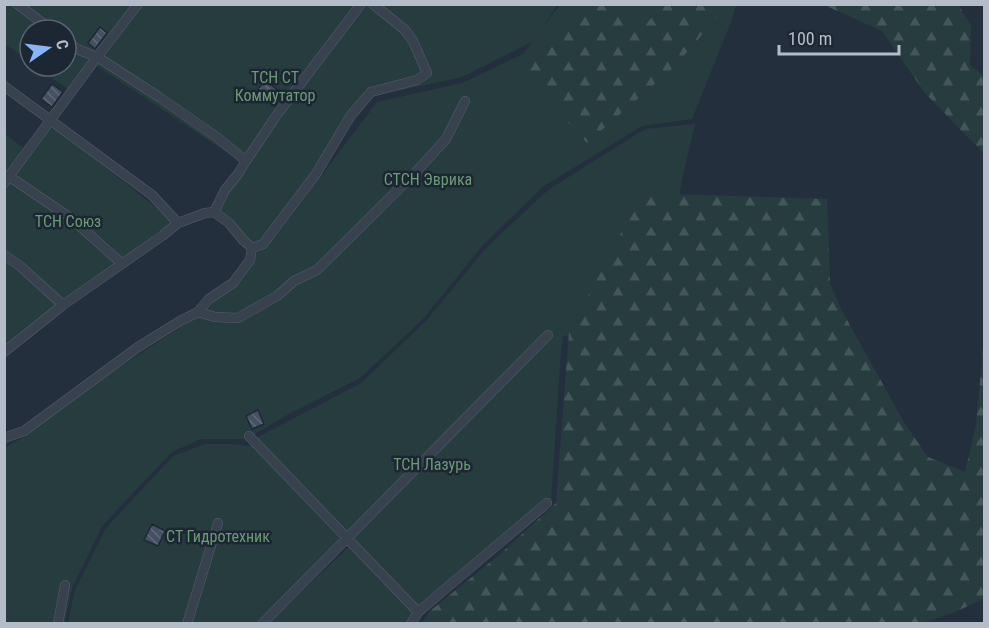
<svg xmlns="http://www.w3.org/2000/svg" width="989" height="628" viewBox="0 0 989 628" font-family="'Roboto Condensed',sans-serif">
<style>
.green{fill:#263c3f}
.forest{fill:url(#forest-firs)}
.building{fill:url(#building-back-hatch);stroke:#1f2835;stroke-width:1.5}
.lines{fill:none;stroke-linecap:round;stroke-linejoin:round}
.minor-casing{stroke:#565f6c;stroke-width:10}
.minor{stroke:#38414e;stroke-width:9}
.labels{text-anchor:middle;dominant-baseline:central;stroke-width:5;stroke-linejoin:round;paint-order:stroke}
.park-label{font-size:16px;fill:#6b9a76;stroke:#1d2633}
</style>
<defs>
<pattern id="forest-firs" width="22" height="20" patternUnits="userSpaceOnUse" patternTransform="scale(1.5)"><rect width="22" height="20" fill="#263c3f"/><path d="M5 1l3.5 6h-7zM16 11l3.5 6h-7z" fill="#435659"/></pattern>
<pattern id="building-back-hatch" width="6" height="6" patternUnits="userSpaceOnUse" patternTransform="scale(1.5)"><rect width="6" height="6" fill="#455162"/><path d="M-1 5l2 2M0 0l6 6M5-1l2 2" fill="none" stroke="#5d6877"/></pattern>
</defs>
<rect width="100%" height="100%" fill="#242f3e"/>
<path class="green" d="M5,5H132L68,89L35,66H66V30H30V62L5,44Z
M141,5H557L544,25L560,5H736L731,22L692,119L642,126L544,186L484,244L423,319L360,378L291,413L246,439H201L172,452L103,525L72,588L65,623H5L4,448L24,437L110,373L207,310L257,253L275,237L377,102L462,83L523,54L532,42L462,77L374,96L260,241L253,243L213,205L241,162L97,66Z
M46,120L173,221L5,348L4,133L25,149Z
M695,124L683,175L657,324L563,336L561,351L551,502L423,615L418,623H269L355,541L256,438L361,383L426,321L486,248L548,190L645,129Z
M205,444H229L253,446L346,544L266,613L256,623L68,624L74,592L106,528L173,456Z"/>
<path class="forest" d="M583,4L628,5L620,13L636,34L664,5H789L727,6L673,68L587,143L518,67Z
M824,5H958L971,25L970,65L984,76V154L925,93L882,31Z
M642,193L827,199L830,283L841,309L905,424L928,457L965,472L976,424L984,338V599L950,614L918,624L422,623L430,611L499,555L556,503L569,332Z"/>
<path class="building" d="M100,27L107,33L95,49L88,43Z
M265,80L280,92L276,97L273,96L271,99L258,89Z
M52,84L63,92L52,107L41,99Z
M258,410L264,424L252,429L246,416Z
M152,524L165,531L158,546L144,540Z"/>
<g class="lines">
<g class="minor-casing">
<path id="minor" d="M17,4L52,30
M66,40L77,49L99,58L159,97L218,138L246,161L238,174L225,190L214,212
M4,86L152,195L178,223
M246,161L276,116L361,4
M7,175L72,219L121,263
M4,183L97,57L138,4
M4,255L20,266L63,305
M198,312L215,317L238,318L277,296L294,281L317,270L414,174L446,139L465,101
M4,352L63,305L162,236L178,223L205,213L214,212L229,223L243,240L252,248L263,244L316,174L351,115L371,92L417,80L427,73L413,41L405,30L373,4
M249,436L418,612
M4,438L24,431L138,347L180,321L198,312L209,299L233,283L250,260L252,248
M58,624L65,585
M187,624L218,523
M262,624L548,335
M411,624L418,612L547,503"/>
</g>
<use href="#minor" class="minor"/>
</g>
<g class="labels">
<g class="park-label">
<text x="275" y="77">ТСН СТ<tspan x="275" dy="18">Коммутатор</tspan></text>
<text x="428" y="179">СТСН Эврика</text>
<text x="68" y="221">ТСН Союз</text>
<text x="432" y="464">ТСН Лазурь</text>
<text x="218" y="536">СТ Гидротехник</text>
</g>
</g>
<rect width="989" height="628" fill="none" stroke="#b4bcc9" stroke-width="12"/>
<g transform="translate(48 48) rotate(76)"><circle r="28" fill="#1d2633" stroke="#59626f" stroke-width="1.5"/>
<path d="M0-4.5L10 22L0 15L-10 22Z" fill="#8ab4f8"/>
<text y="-9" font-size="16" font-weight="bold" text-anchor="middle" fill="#b4bcc9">С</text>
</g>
<path d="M779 45v9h120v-9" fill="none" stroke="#b4bcc9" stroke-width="3"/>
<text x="788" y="45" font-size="18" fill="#b4bcc9" stroke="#1d2633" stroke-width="4.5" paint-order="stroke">100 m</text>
</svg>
